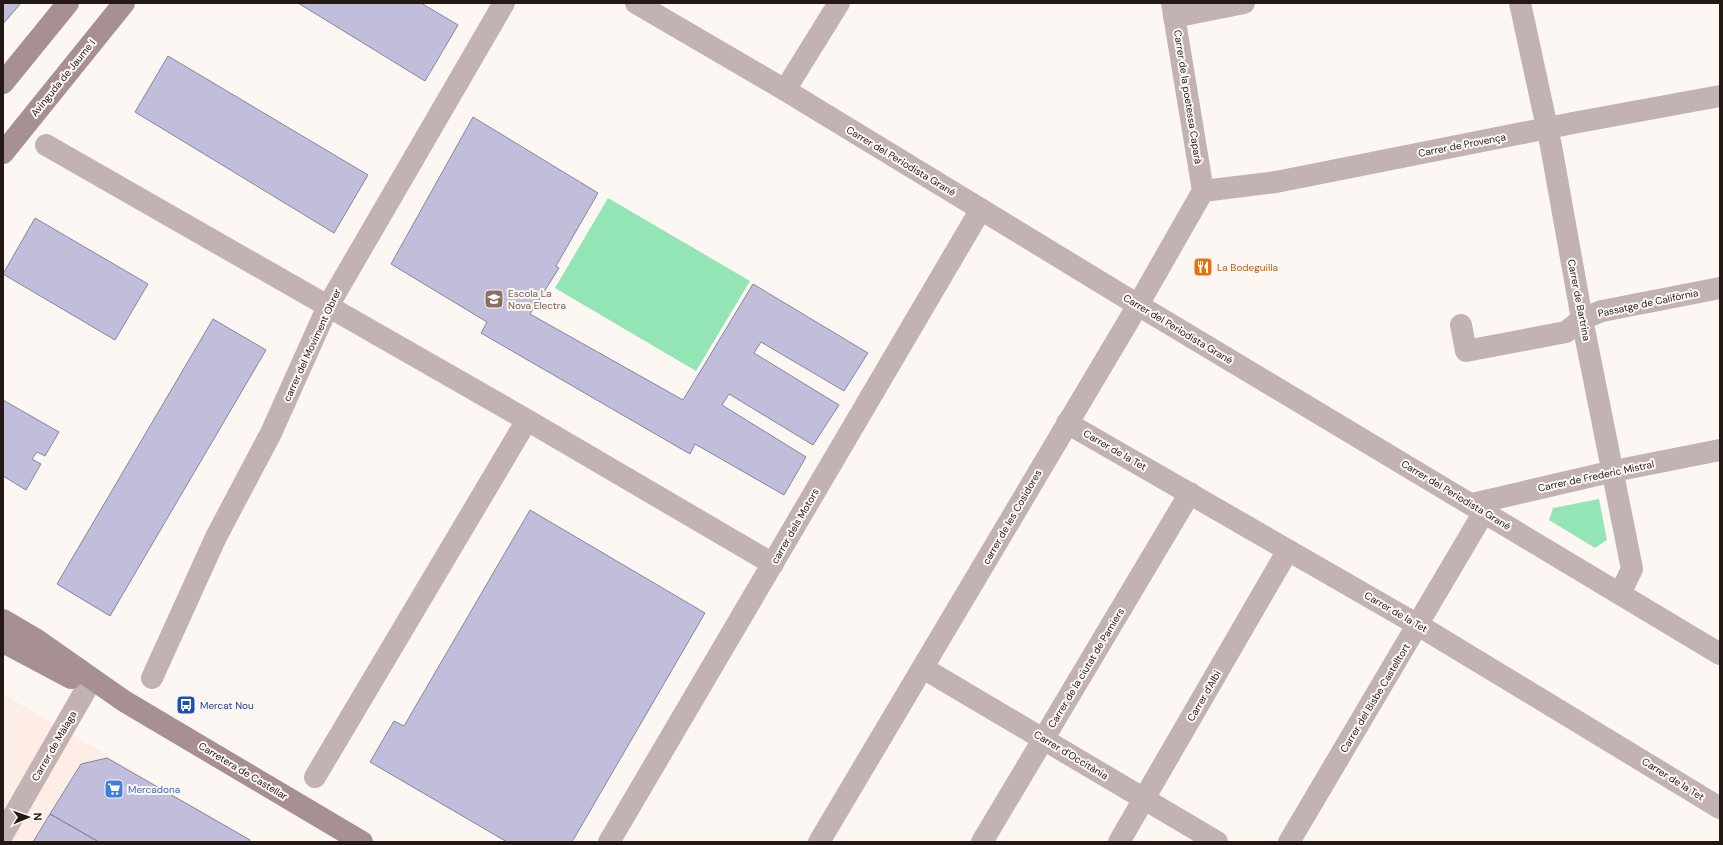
<svg xmlns="http://www.w3.org/2000/svg" width="1723" height="845" viewBox="0 0 1723 845" font-family="'DM Sans',sans-serif">
<style>
.built{fill:#feede6}
.green{fill:#94e5b6}
.building{fill:#c0bedb;stroke:#87849f}
.lines{fill:none;stroke-linecap:round;stroke-linejoin:round}
.street{stroke:#c2b2b4;stroke-width:22}
.secondary{stroke:#a79094;stroke-width:22}
.labels{text-anchor:middle;dominant-baseline:central;stroke-width:4;stroke-linejoin:round;paint-order:stroke}
.street-label{font-size:10px;fill:#231813;stroke:#fdf7f4}
.food-label{font-size:10px;fill:#c56008;stroke:#fdf7f4;text-anchor:start}
.education-label{font-size:10px;fill:#785e54;stroke:#fdf7f4;text-anchor:start}
.transit-label{font-size:10px;fill:#164399;stroke:#fdf7f4;text-anchor:start}
.shop-label{font-size:10px;fill:#366cbe;stroke:#fdf7f4;text-anchor:start}
</style>
<rect width="100%" height="100%" fill="#fdf7f4"/>
<path class="built" d="M3,694L255,842H3Z"/>
<path class="green" d="M608,198L750,281L696,371L555,288Z
M1599,499L1607,540L1595,548L1549,520L1553,508Z"/>
<path class="building" d="M3,3H21L3,24Z
M298,3H421L458,25L425,81Z
M168,56L368,175L334,233L135,112Z
M473,117L598,193L556,266L559,268L530,314L683,400L753,284L868,353L844,391L761,342L754,353L839,405L813,445L729,394L722,405L806,457L784,495L695,444L690,454L481,333L487,322L391,264Z
M35,218L148,284L115,340L3,274Z
M213,319L266,350L110,616L57,584Z
M3,400L59,432L45,456L37,452L32,459L41,464L26,490L3,476Z
M530,510L705,613L572,842H507L370,762L394,721L404,726Z
M107,758L250,840L249,842H99L50,814L81,764Z
M50,814L99,842H33Z"/>
<g class="lines">
<path class="street" d="M636,3L785,90L1138,305L1720,654
M1172,3L1203,191
M1520,3L1551,146L1582,319L1632,569L1620,594
M1174,17L1244,3
M785,90L839,3
M46,145L527,420L773,564
M1203,191L1276,182L1573,123L1720,96
M1461,325L1466,351L1566,332L1582,319L1602,311L1720,288
M1067,423L1418,625L1720,808
M1472,504L1614,471L1720,450
M923,668L1217,842
M152,678L216,537L271,433L328,306L504,3
M315,777L527,420
M3,834L92,679
M609,842L981,209
M819,842L1138,305L1203,191
M982,842L1190,493
M1119,842L1288,550
M1289,842L1484,512"/>
<path class="secondary" d="M3,83L68,3
M3,153L124,3
M3,620L37,640L124,701L362,842
M3,642L71,678"/>
</g>
<defs>
<g id="restaurant-square" transform="scale(1)"><rect x="-9" y="-9" width="18" height="18" rx="4" fill="#e8710a" stroke="#fdf7f4"/><path d="M-5-6h1v4h1v-4h1v4h1v-4h1v5L-1.5 .5V6h-2V.5L-5-1ZM5-6V6H3V1.5H1.5Q1.5-4 5-6Z" fill="#fff"/></g>
<g id="school-square" transform="scale(1)"><rect x="-9" y="-9" width="18" height="18" rx="4" fill="#8d6e63" stroke="#fdf7f4"/><path d="M0-5L7-2L0 1L-7-2ZM-4 1L0 2.5L4 1V4Q0 6-4 4Z" fill="#fff"/></g>
<g id="bus-square" transform="scale(1)"><rect x="-9" y="-9" width="18" height="18" rx="4" fill="#1a4fb4" stroke="#fdf7f4"/><path d="M-5-6H5V4H4V6H2V4H-2V6H-4V4H-5ZM-3.5-4V0h7V-4ZM-3.5 1.2v1.5H-2V1.2ZM2 1.2v1.5H3.5V1.2Z" fill="#fff"/></g>
<g id="supermarket-square" transform="scale(1)"><rect x="-9" y="-9" width="18" height="18" rx="4" fill="#3f7fe0" stroke="#fdf7f4"/><path d="M-6-5.5h2.5l.6 2H6L4.5 2H-2.5L-4.4-4H-6ZM-1.5 3.2a1.3 1.3 0 1 0 .1 0ZM3 3.2a1.3 1.3 0 1 0 .1 0Z" fill="#fff"/></g>
</defs>
<g fill-rule="evenodd">
<use href="#restaurant-square" x="1203" y="267"/>
<use href="#school-square" x="494" y="299"/>
<use href="#bus-square" x="186" y="705"/>
<use href="#supermarket-square" x="114" y="789"/>
</g>
<g class="labels">
<g class="street-label">
<text transform="translate(63 78) rotate(-51)">Avinguda de Jaume I</text>
<text transform="translate(1188 97) rotate(81)">Carrer de la poetessa Caparà</text>
<text transform="translate(1462 145) rotate(-11)">Carrer de Provença</text>
<text transform="translate(901 161) rotate(31)">Carrer del Periodista Grané</text>
<text transform="translate(1579 300) rotate(79)">Carrer de Bartrina</text>
<text transform="translate(1648 303) rotate(-12)">Passatge de Califòrnia</text>
<text transform="translate(1178 329) rotate(31)">Carrer del Periodista Grané</text>
<text transform="translate(312 345) rotate(-65)">carrer del Moviment Obrer</text>
<text transform="translate(1115 450) rotate(30)">Carrer de la Tet</text>
<text transform="translate(1596 476) rotate(-12)">Carrer de Frederic Mistral</text>
<text transform="translate(1456 495) rotate(31)">Carrer del Periodista Grané</text>
<text transform="translate(1012 517) rotate(-60)">carrer de les Cosidores</text>
<text transform="translate(795 526) rotate(-60)">carrer dels Motors</text>
<text transform="translate(1396 612) rotate(30)">Carrer de la Tet</text>
<text transform="translate(1086 668) rotate(-59)">Carrer de la ciutat de Pamiers</text>
<text transform="translate(1204 696) rotate(-60)">Carrer d'Albi</text>
<text transform="translate(1375 698) rotate(-59)">Carrer del Bisbe Castelltort</text>
<text transform="translate(54 746) rotate(-60)">Carrer de Màlaga</text>
<text transform="translate(1071 755) rotate(31)">Carrer d'Occitània</text>
<text transform="translate(243 771) rotate(31)">Carretera de Castellar</text>
<text transform="translate(1673 779) rotate(32)">Carrer de la Tet</text>
</g>
<g class="food-label">
<text x="1217" y="267">La Bodeguilla</text>
</g>
<g class="education-label">
<text x="508" y="293">Escola La<tspan x="508" dy="12">Nova Electra</tspan></text>
</g>
<g class="transit-label">
<text x="200" y="705">Mercat Nou</text>
</g>
<g class="shop-label">
<text x="128" y="789">Mercadona</text>
</g>
</g>
<rect width="1723" height="845" fill="none" stroke="#231813" stroke-width="8"/>
<g transform="translate(28 817) rotate(88)" stroke="#fdf7f4" stroke-width="3" paint-order="stroke">
<path d="M0-3L7 15L0 10L-7 15Z" fill="#231813"/>
<text y="-6" font-size="11" font-weight="bold" text-anchor="middle" fill="#231813">N</text>
</g>
</svg>
